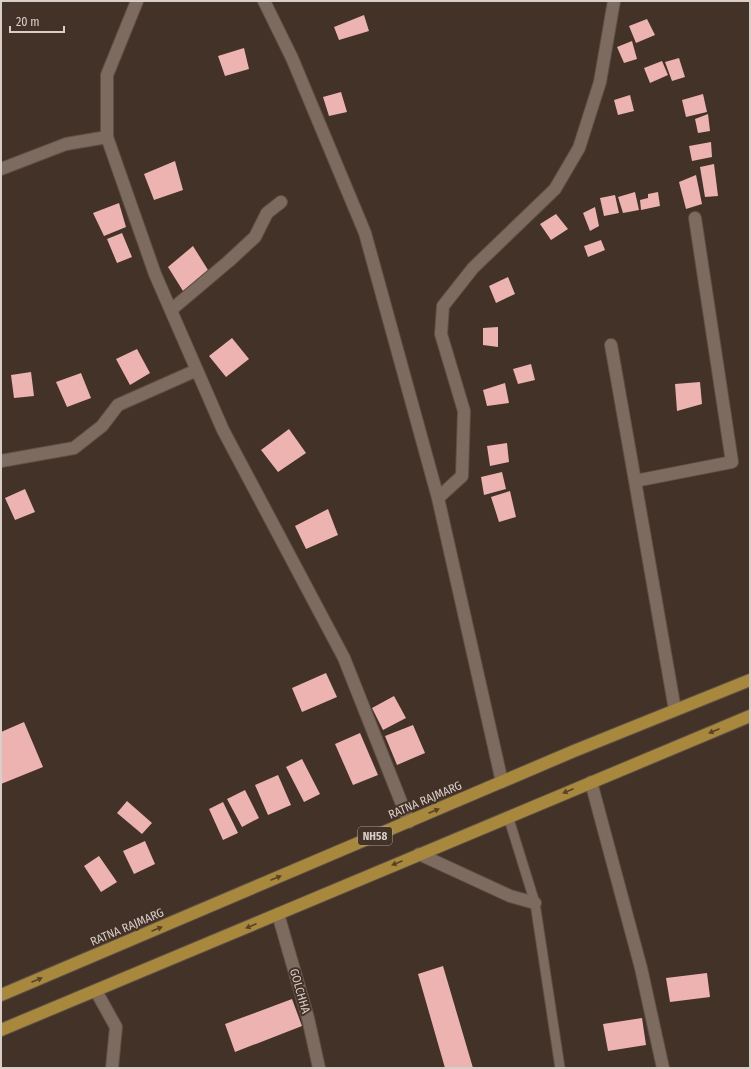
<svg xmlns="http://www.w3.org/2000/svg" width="751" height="1069" viewBox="0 0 751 1069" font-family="'Fira Sans Condensed',sans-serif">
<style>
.building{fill:#edb3b0}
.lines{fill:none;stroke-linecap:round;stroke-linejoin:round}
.lane-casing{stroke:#5e5047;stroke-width:11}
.street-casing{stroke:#5e5047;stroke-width:14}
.highway-casing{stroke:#5e5047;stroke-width:14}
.lane{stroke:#7d6b5f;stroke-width:9}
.street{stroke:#7d6b5f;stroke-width:12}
.highway{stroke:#a8883c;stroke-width:12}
.oneway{fill:#57432c}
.labels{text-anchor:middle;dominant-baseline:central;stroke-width:4;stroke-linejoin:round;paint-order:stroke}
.shield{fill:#433228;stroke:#ada098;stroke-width:1}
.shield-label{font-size:11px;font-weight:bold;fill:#dacfc8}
.street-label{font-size:12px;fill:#dacfc8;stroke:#433228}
</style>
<rect width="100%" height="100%" fill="#433228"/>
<path class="building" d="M364,15L369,31L339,40L334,27Z
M647,19L655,35L636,43L629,26Z
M632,41L637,59L624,63L617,47Z
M244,48L249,69L225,76L218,56Z
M679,58L685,77L672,81L665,62Z
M662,61L668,75L650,83L644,68Z
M341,92L347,112L329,116L323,97Z
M703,94L707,112L686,117L682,100Z
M630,95L634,111L618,115L614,100Z
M708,114L710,131L698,133L695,119Z
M711,142L712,157L692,161L689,146Z
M175,161L183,190L154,200L144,174Z
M714,164L718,196L705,197L700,167Z
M696,175L702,204L686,209L679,182Z
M635,192L639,210L623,213L618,197Z
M658,192L660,206L641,210L640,200L648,198V194Z
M615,195L619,213L604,216L600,198Z
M119,203L126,227L104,236L93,213Z
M595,207L599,226L590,231L583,213Z
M556,214L568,229L551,240L540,224Z
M122,233L132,257L117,263L107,239Z
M601,240L605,250L588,257L584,246Z
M193,246L208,270L183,291L168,267Z
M508,277L515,294L496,303L489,286Z
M498,327V347L483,345V328Z
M232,338L249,359L226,377L209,356Z
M137,349L150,373L130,385L116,359Z
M531,364L535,380L518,384L513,369Z
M31,372L34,396L14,398L11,375Z
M81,373L91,398L67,407L56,382Z
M700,382L702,404L677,411L675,384Z
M505,383L509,403L487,406L483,390Z
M289,429L306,453L278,472L261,450Z
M507,443L509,462L490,466L487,446Z
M502,472L506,489L484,495L481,477Z
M25,489L35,512L15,520L5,498Z
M510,491L516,517L499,522L491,497Z
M328,509L338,535L306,549L295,526Z
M326,673L337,697L302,712L292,688Z
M394,696L406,718L383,730L372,708Z
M24,722L43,767L1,784V732Z
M413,725L425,753L397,765L385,736Z
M360,733L378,775L353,785L335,744Z
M302,759L320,794L304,802L286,767Z
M278,775L291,805L268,815L255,785Z
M245,790L259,818L242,827L227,799Z
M127,801L152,823L142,834L117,813Z
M223,802L238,833L223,840L209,809Z
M145,841L155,864L134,874L123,851Z
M99,856L117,882L101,892L84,866Z
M443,966L473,1068H445L418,974Z
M707,973L710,997L670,1002L666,978Z
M292,999L302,1026L235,1052L225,1024Z
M642,1018L646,1045L608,1051L603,1024Z"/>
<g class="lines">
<g class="lane-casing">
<path id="lane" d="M508,816L535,903L560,1068"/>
</g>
<g class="street-casing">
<path id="street" d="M137,1L107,75V137L155,274L223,430L344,658L409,822
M264,1L292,58L365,233L438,498L502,782
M1,169L66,144L107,137
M171,310L229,261L255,237L267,213L281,202
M611,345L635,481
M1,461L74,448L102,426L118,405L197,370
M438,498L462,476L464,411L441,334L443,306L473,268L555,189L579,148L600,82L614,1
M675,710L635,481L732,462L695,218
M591,782L641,968L663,1068
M419,854L510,896L535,903
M278,914L308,1018L319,1068
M96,991L116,1027L112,1068"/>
</g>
<g class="highway-casing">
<path id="highway" d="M1,995L574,751L750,680
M1,1030C251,926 500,819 750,716"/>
</g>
<use href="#lane" class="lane"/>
<use href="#street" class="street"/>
<use href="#highway" class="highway"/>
</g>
<defs><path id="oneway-solid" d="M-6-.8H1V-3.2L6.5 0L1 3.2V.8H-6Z"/></defs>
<g class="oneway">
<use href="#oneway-solid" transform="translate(714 731) rotate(157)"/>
<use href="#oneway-solid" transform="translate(568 791) rotate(157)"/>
<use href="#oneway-solid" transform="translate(434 811) rotate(-23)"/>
<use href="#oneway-solid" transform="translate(397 863) rotate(157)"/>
<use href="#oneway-solid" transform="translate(276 878) rotate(-23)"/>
<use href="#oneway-solid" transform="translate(251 926) rotate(157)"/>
<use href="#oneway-solid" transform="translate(157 929) rotate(-23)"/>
<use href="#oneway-solid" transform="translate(37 980) rotate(-23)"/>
</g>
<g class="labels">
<rect class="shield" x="358" y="827" width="34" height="18" rx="3"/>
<g class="shield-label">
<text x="375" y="836">NH58</text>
</g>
<g class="street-label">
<text transform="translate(425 800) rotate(-23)">RATNA RAJMARG</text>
<text transform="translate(127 927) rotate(-23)">RATNA RAJMARG</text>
<text transform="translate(300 991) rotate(74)">GOLCHHA</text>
</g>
</g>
<rect width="751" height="1069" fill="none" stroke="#dacfc8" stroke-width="4"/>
<path d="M10 26v6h54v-6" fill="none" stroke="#dacfc8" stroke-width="2"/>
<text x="16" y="26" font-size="12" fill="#dacfc8" stroke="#433228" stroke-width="3" paint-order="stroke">20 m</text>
</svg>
